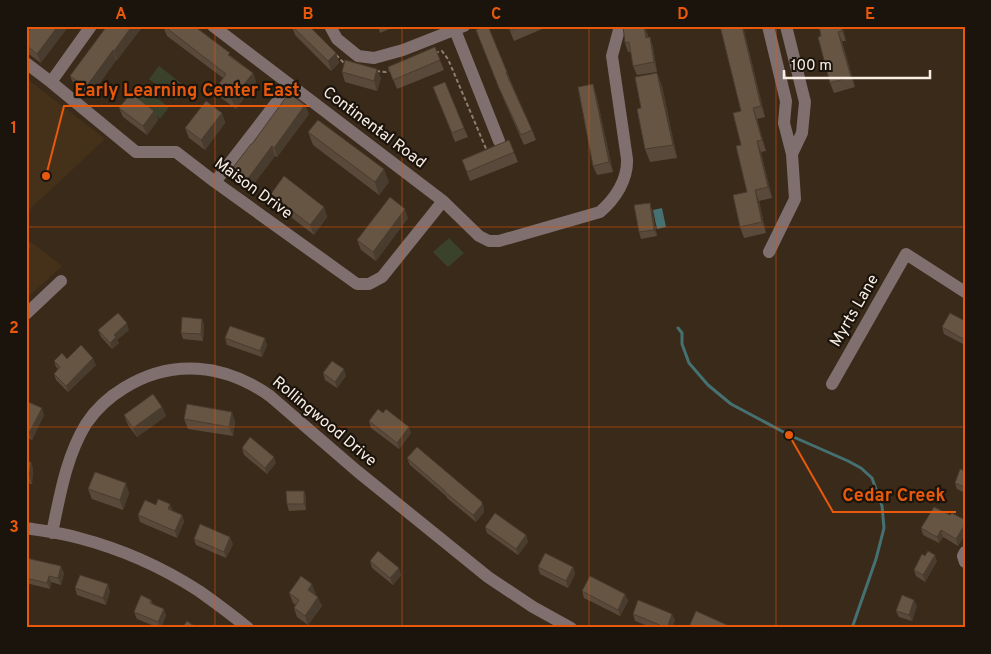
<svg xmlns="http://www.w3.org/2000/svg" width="991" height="654" viewBox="0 0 991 654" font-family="Overpass,sans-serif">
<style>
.built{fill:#453019}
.green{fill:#3b422c}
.water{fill:#457173}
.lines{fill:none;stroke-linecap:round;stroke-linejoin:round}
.stream{stroke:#457173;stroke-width:3}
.path{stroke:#8c7e70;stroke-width:2;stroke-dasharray:4 2.5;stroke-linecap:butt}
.minor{stroke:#806f6f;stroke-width:12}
.wall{fill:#59493a}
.shaded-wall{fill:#483c2f}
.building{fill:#675543;stroke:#483c2f}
.grid{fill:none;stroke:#e8590c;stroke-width:1;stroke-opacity:0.55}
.labels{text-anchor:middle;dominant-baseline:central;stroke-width:4.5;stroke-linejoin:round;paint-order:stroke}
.street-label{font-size:16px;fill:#f9eee4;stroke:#1b140d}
.leader{fill:none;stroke:#e8590c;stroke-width:2}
.callout-dot{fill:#e8590c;stroke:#1b140d;stroke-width:2}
.callout-label{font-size:18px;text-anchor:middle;font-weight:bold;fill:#e8590c;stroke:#1b140d;stroke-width:4.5;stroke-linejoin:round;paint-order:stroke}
.neatline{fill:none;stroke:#e8590c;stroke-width:2}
.grid-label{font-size:16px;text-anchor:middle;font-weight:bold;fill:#e8590c}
</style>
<rect width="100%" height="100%" fill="#3a2a19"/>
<path class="built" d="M26,78L105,139L26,213Z
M26,238L62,266L26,299Z"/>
<path class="green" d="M159,66L186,87L176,100L149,79Z
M146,90L169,107L160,119L137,101Z
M449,238L464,253L448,267L433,252Z"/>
<path class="water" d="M662,208L666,227L657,229L653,210Z"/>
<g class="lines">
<path class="stream" d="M678,328L682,333V344L689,363L708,385L731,404L789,435L848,461L861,468L872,478L882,506L884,528L876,559L852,628"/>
<path class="path" d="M435,53L442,51L448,59L487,151
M336,55L345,64
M376,71L386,72L391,70"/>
<path class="minor" d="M213,26L443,201L479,236L489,241H499L600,212C615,199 628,180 627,159L612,56L620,26
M330,26L337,39L358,56L374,58L403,50L464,26
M768,26L786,101L784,123L792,154L795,199L769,252
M786,26L805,102L802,133L792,154
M455,30L499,141
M26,63L51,82L136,152H176L215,182L357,284H369L382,277L443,201
M51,82L91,26
M215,182L290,85
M26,314L61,281
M832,384L906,254L965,292
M26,528C44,531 62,533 79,538C121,549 162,567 199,591C216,603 232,615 248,628
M52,533C60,495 66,457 86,424C96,409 109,397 124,388C172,358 225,364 270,396L357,471L488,577L533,607L571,628
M965,552L963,556L965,562"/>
</g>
<path class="wall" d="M32,26L41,63L26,52V34Z
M107,26H143L117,60H116L90,97L74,85L70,76Z
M163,26L231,56L253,73L256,82L236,109L220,97L216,88L223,78L167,36Z
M292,26H309L336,53L339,63L331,71L295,35Z
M378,26H396L380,33Z
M508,26H549L514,41Z
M743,26L765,117L757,119L766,151L761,152L772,198L759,201L766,233L744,238L740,227L747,192L741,145V111Z
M819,26H842L846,41H842L855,87L834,93L830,83Z
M476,30L507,72L511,82L532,130L536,140L524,145L503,98Z
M647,32L648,37L653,47L657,72L637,75L633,66L631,52H628L625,43Z
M440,60L444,70L397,89L388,67Z
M342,72L381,78L377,91L345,82Z
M657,73L662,86L677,158L650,162L645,149L641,108Z
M433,87L464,128L468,137L455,142Z
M596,94L613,172L597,175L593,166Z
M119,108L154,111L158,120L147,135L123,117Z
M222,113L225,123L205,150L189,138L185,128Z
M309,114L277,157L275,156L249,190L235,179L231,170L252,144Z
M308,132L389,182L379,195L313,145Z
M509,140L518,162L470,181L462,160Z
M271,194L324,207L327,217L314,235L274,204Z
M652,209L657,236L641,239L639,232Z
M408,218L376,261L361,250L357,240Z
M202,319L204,325L203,341L183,339L181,333Z
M965,321V345L944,334L942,327Z
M98,330H129L117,340L119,343L112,349L101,337Z
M225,338L267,345L262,357L227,345Z
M67,359L96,365L68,392L56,380L54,374L58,369L56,367L54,361Z
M323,373L346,376L337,388L325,380Z
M26,401L44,415L32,440L26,437Z
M162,407L166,416L137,437L128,425L124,415Z
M184,419L235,421L233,436L188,429Z
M369,421L411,433L399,449L371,428Z
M242,448L276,463L267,474L244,455Z
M407,458L484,508V512L476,522L447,498L446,496L410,465Z
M26,461L33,468L32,484L26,483Z
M965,471V493L957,489L955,483Z
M88,489L129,493L123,510L92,499Z
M304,491L306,497V510L289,511L287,504Z
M156,505L173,511L182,515L184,522L177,538L140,522L138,515Z
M965,524V534L958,546L943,537L939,543L923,535L921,528Z
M485,527L526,535L528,542L518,555L487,533Z
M194,539L233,544L226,558L196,545Z
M26,558L64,573L61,585L51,582L50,589L26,583Z
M370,561L401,575L393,585L372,568Z
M937,561L925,582L916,576L914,570Z
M538,567H573L575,574L568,588L540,574Z
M75,588L110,591L106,605L77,595Z
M582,591L625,594L628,601L620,616L584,598Z
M289,593L316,594L315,595L322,606L308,625L297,617L294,608L296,605L293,603Z
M151,600L153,604L166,615L161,628H159L137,619L134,612Z
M917,606L912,621L899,617L896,611Z
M633,614L675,620L672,628H653L635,621Z"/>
<path class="shaded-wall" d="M58,26H69L41,63L37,54Z
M132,26H143L117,60L114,51Z
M644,26H645L647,32L649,47L646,38Z
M742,26H743L765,117L761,106Z
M841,26H842L846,41L842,31Z
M838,32L842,41L855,87L851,77Z
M650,37L653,47L657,72L654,62Z
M113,50L116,60L90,97L86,87Z
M336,53L339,63L331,71L328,61Z
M377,69L381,78L377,91L374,81Z
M253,73L256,82L236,109L232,100Z
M657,73L662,86L677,158L673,145Z
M593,84L596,94L613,172L609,162Z
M305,105L309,114L277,157L274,148Z
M753,108L757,119L766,151L762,140Z
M154,111L158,120L147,135L143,126Z
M222,113L225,123L205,150L201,140Z
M757,141L761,152L772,198L768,187Z
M272,146L275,156L249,190L246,181Z
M384,169L389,182L379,195L375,182Z
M755,190L759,201L766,233L762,222Z
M650,203L652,209L657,236L654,230Z
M324,207L327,217L314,235L310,225Z
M405,209L408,218L376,261L373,252Z
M27,237L31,247L26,253V239Z
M202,319L204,325L203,341L201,334Z
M127,323L129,330L117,340L119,343L112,349L110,343L114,335Z
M265,338L267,345L262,357L260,351Z
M93,358L96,365L68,392L66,386Z
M344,369L346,376L337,388L335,382Z
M162,407L166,416L137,437L133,428Z
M42,408L44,415L32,440L29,433Z
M232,412L235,421L233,436L229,427Z
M409,427L411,433L399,449L397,443Z
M274,457L276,463L267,474L265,468Z
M31,462L33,468L32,484L29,477Z
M126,483L129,493L123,510L120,500Z
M304,491L306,497V510L304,504Z
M482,502L484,508V512L476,522L473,515Z
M170,504L173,511L171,516L168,509Z
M182,515L184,522L177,538L175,531Z
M965,524V534L958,546L956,539Z
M941,530L943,537L939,543L937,537Z
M526,535L528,542L518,555L516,549Z
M230,537L233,544L226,558L224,552Z
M935,555L937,561L925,582L923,575Z
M61,566L64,573L61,585L58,578Z
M573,567L575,574L568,588L566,581Z
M399,568L401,575L393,585L390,578Z
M49,576L51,582L50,589L47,583Z
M108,584L110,591L106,605L103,598Z
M312,584L316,594L311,599L308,590Z
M625,594L628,601L620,616L618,610Z
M318,597L322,606L308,625L305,616Z
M914,600L917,606L912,621L909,615Z
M164,609L166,615L160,628L158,622Z
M672,614L675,620L672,628H667Z"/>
<path class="building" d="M32,26H58L37,54L26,45V34Z
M107,26H132L114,51L113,50L86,87L70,76Z
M164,26H194L230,53L228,55L253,73L232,100L216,88L226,74Z
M292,26H309L336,53L328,61Z
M485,26H488L507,72L506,73L532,130L521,135L499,88L476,30Z
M509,26H522L511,31Z
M623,26H644L646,38L650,37L654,62L633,66L629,42L625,43Z
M720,26H742L761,106L753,108L762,140L757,141L768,187L755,190L762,222L740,227L733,195L747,192L736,146L741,145L733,113L741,111Z
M819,26H841L842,31L838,32L851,77L830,83L818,37L821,36Z
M435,47L440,60L393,80L388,67Z
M345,60L377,69L374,81L342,72Z
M657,73L673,145L645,149L637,109L641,108L635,77Z
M445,82L464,128L452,133L433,87Z
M593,84L609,162L593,166L578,87Z
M131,93L154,111L143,126L119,108Z
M289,93L305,105L274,148L272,146L246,181L231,170L251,144H252Z
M206,101L222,113L201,140L185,128Z
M318,120L384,169L375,182L308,132Z
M509,140L514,152L467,172L462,160Z
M284,176L324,207L310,225L271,194Z
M390,197L405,209L373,252L357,240Z
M650,203L654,230L639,232L634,205Z
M118,313L127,323L114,335L116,337L110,343L98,330Z
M950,313L965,321V340L942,327Z
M182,317L202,319L201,334L181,333Z
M230,326L265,338L260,351L225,338Z
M81,345L93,358L66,386L54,374L60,367L54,361L62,353L67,359Z
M332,361L344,369L335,382L323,373Z
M153,394L162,407L133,428L124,415Z
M26,401L42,408L29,433L26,432Z
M187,404L232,412L229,427L184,419Z
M378,409L383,413L386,409L409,427L397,443L369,421Z
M250,437L274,457L265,468L242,448Z
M417,447L482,502V505L473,515L445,492V491L407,458Z
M26,461L31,462L29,477H26Z
M960,469L965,471V487L955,483Z
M95,472L126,483L120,500L88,489Z
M286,491H304V504H287Z
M158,499L170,504L168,509L182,515L175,531L138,515L145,500L156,505Z
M934,507L950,515L952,513L965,520V524L956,539L941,530L937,537L921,528Z
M495,513L526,535L516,549L485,527Z
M200,524L230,537L224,552L194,539Z
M378,551L399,568L390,578L370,561Z
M928,551L935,555L923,575L914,570L922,554L925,556Z
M545,553L573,567L566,581L538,567Z
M26,558L61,566L58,578L49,576L47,583L26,578Z
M80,575L108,584L103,598L75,588Z
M301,576L312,584L308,590L318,597L305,616L294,608L299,600L289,593Z
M590,576L625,594L618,610L582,591Z
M141,595L151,600L150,603L164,609L158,622L134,612Z
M902,595L914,600L909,615L896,611Z
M638,600L672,614L667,628L633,614Z
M696,611L727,625L725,628H691L689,627Z
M187,621L197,628H182Z"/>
<path class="grid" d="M215,26V628M402,26V628M589,26V628M776,26V628M26,227H965M26,427H965"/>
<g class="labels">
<g class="street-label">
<text transform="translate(374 128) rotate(37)">Continental Road</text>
<text transform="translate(253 189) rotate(36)">Maison Drive</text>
<text transform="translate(855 311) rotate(-60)">Myrts Lane</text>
<text transform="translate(324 422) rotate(40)">Rollingwood Drive</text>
</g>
</g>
<path class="leader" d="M46 176L64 106H310M789 435L833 512H956"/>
<g class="callout-dot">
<circle cx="46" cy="176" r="5"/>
<circle cx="789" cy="435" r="5"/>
</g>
<g class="callout-label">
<text x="187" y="96">Early Learning Center East</text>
<text x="894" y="501">Cedar Creek</text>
</g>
<rect width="991" height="654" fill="none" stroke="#1b140d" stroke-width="55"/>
<path d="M784 70v8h146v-8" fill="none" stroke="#f9eee4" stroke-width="2.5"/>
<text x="791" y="70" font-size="15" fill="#f9eee4" stroke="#1b140d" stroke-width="4" paint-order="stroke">100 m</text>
<rect x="28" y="28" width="936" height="598" class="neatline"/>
<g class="grid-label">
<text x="121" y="19">A</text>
<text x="308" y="19">B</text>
<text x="496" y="19">C</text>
<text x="683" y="19">D</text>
<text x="870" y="19">E</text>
<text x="14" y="133">1</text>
<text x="14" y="333">2</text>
<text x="14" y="532">3</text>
</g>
</svg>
